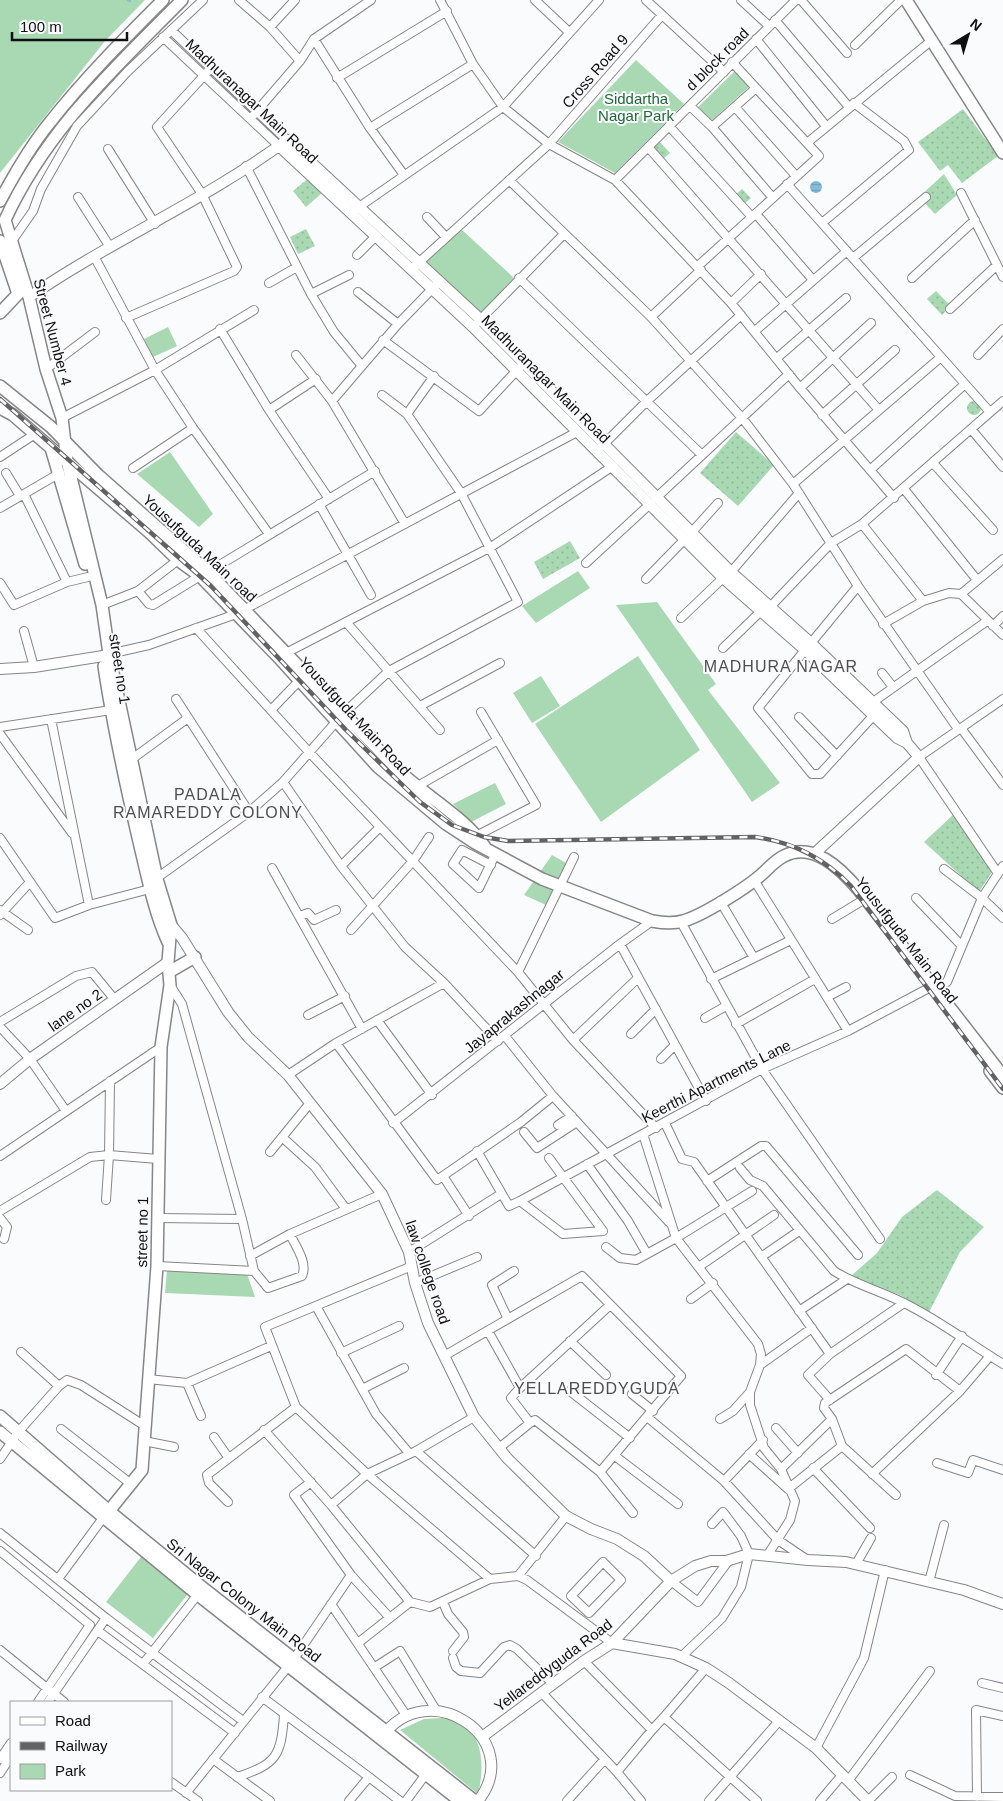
<svg xmlns="http://www.w3.org/2000/svg" width="1003" height="1801" viewBox="0 0 1003 1801" font-family="Helvetica,sans-serif">
<style>
.grass{fill:url(#grass-dots)}
.green{fill:#a9d9b3}
.water{fill:url(#water-rules)}
.lines{fill:none;stroke-linecap:round;stroke-linejoin:round}
.stream{stroke:#81bcd8;stroke-width:2.5}
.minor-casing{stroke:#868688;stroke-width:10}
.tertiary-casing{stroke:#868688;stroke-width:12}
.secondary-casing{stroke:#868688;stroke-width:14}
.minor{stroke:#fff;stroke-width:8}
.tertiary{stroke:#fff;stroke-width:10}
.secondary{stroke:#fff;stroke-width:11}
.rail-casing{stroke:#626263;stroke-width:4.5}
.rail{stroke:#fafbfd;stroke-width:2.5;stroke-dasharray:8;stroke-linecap:butt}
.labels{text-anchor:middle;dominant-baseline:central;stroke-width:4;stroke-linejoin:round;paint-order:stroke}
.street-label{font-size:15px;fill:#0f0f10;stroke:#fafbfd}
.park-label{font-size:15px;fill:#216739;stroke:#fafbfd}
.neighbourhood-label{font-size:16px;letter-spacing:1px;fill:#4f4f52;stroke:#fafbfd}
</style>
<defs>
<pattern id="grass-dots" width="8" height="8" patternUnits="userSpaceOnUse" patternTransform="scale(1.25)"><rect width="8" height="8" fill="#a9d9b3"/><path d="M2 2h.1M6 6h.1" fill="none" stroke="#90b999" stroke-width="1.8" stroke-linecap="round"/></pattern>
<pattern id="water-rules" width="6" height="5" patternUnits="userSpaceOnUse" patternTransform="scale(1.25)"><rect width="6" height="5" fill="#81bcd8"/><path d="M0 2.5h6" fill="none" stroke="#6ea0b8"/></pattern>
</defs>
<rect width="100%" height="100%" fill="#fafbfd"/>
<path class="grass" d="M963,109L998,156L962,183L948,165L940,171L918,142Z
M659,141L670,153L663,159L652,147Z
M944,174L957,195L935,214L919,197Z
M310,177L323,192L306,207L293,191Z
M742,189L751,198L744,204L735,195Z
M306,229L315,246L298,254L290,237Z
M936,291L951,306L942,315L927,299Z
M967 408a7 7 0 1 1 14 0a7 7 0 1 1-14 0Z
M736,432L774,465L738,506L700,473Z
M570,541L580,558L543,579L534,562Z
M954,814L994,869L979,892L924,842Z
M937,1190L984,1227L960,1252L929,1312L900,1295L851,1276L877,1253L902,1217Z"/>
<path class="green" d="M0,0H145L105,41L0,173Z
M636,60L684,104L615,173L558,142Z
M736,70L751,85L710,122L695,110Z
M460,228L514,278L475,319L418,268Z
M168,327L177,346L153,357L144,339Z
M170,452L213,514L199,527L137,474Z
M578,571L590,588L536,623L522,606Z
M657,602L716,684L708,690L780,783L752,802L616,605Z
M638,656L700,750L601,822L535,724Z
M541,676L560,706L532,723L513,693Z
M495,783L506,804L471,822L453,804Z
M552,855L566,863L546,905L524,895Z
M167,1270L246,1271L255,1297L165,1293Z
M144,1553L191,1590L153,1638L106,1602Z
M442,1718C483,1721 486,1762 478,1794L400,1730L424,1719Z"/>
<path class="water" d="M810 187a6 6 0 1 1 12 0a6 6 0 1 1-12 0Z"/>
<g class="lines">
<path class="stream" d="M128,0L130,1"/>
<g class="minor-casing">
<path id="minor" d="M239,0L270,27L300,61
M440,0L473,64L503,107L549,144L615,180L731,303L800,388L894,498
M535,0L569,32
M646,0L724,72
M741,0L769,26
M801,0L847,53
M775,20L849,107
M270,27L295,0
M171,30L287,140
M163,37L279,146
M314,39L370,128L404,175
M756,39L826,126
M855,45L901,0
M337,78L447,11
M690,106L712,127L773,198
M735,107L796,176
M251,118L300,61L314,39L371,0
M669,126L752,217
M712,127L756,88
M370,128L473,64
M807,143L932,40
M648,147L878,409
M108,149L155,224
M246,166L311,294L334,332L362,366
M509,180L651,317L743,419L793,484L858,586L958,729
M615,180L796,0
M787,184L990,412
M961,193L1003,277
M78,197L110,247
M356,209L503,107L599,0
M756,214L813,280
M427,217L446,237
M822,223L909,150L904,141L854,103
M12,241L33,211L41,189L77,126L128,71L203,0
M357,255L375,237
M94,256L155,370L193,428L269,534
M853,258L926,197
M415,266L549,144L662,15
M698,266L819,156L732,62
M519,278L702,455
M912,278L975,220
M269,283L297,267
M358,292L398,324
M311,294L349,275
M731,303L761,274
M950,309L997,265
M651,317L701,270
M126,318L234,271L237,267L202,194L157,127L210,69
M473,327L564,234
M220,329L269,410L329,499
M755,331L847,251
M383,340L479,411L519,368
M296,355L332,401L405,524
M978,355L1003,329
M777,358L846,298
M46,369L95,332
M800,388L871,323
M382,395L407,414L461,493L518,602L389,671L343,714L283,782L341,866L405,947L444,983L498,1041
M332,401L398,324L435,286
M269,410L316,379
M407,414L434,376
M822,415L895,350
M62,418L155,370L254,310
M971,429L1003,467
M601,447L647,401L741,315
M0,457L35,434
M933,463L993,530
M133,468L193,428
M870,470L965,384
M6,473L20,496
M793,484L941,357
M904,489L977,580
M24,494L67,582
M656,498L789,374
M319,504L371,595
M0,508L60,473
M691,533L718,503
M1003,559L961,594L1003,635
M586,563L650,504
M208,572L375,471
M731,572L799,493
M646,579L684,540
M0,583L14,605L67,582L88,577
M138,591L149,604L153,605L200,576
M923,601L949,593L961,594
M102,605L138,591L178,560
M770,607L831,543L862,524
M681,618L723,578
M346,622L440,730
M883,624L923,601L862,524L1003,401
M993,626L1003,616
M196,628L309,752L518,972L573,1040L656,1128
M24,631L34,667
M811,643L858,586
M723,648L761,611
M805,650L758,708L812,774H820L874,715
M286,653L491,547L613,466
M109,654L149,645L236,614L577,432
M882,673L893,687
M176,699L249,812
M873,702L987,621
M420,706L500,663
M271,710L299,681
M799,717L837,756
M51,719L89,905
M0,727L111,710
M961,728L1003,785
M0,734L72,833
M132,759L188,718
M416,787L498,740
M478,835L536,805L481,712
M0,838L55,918L89,905L150,889
M491,865L462,850L453,864L479,888L496,853
M341,866L380,827
M272,868L362,1029
M944,869L982,898L1003,918
M997,872L919,757L1003,699
M154,880L249,812L283,782
M754,880L848,1031
M916,898L961,945
M720,901L754,958
M0,910L28,930
M0,915L30,882
M300,916L308,913L314,920L336,910
M832,919L860,902
M681,922L762,1069L880,1239
M351,930L413,861L429,837
M620,944L706,1101
M518,972L574,857
M711,979L791,940
M170,985L182,1004L242,1219L254,1271L268,1288L302,1276C308,1263 296,1247 290,1234
M827,997L846,987
M308,1015L345,996
M705,1018L726,1006
M377,1020L432,1095
M0,1022L76,976L92,972L115,1000
M736,1024L815,979
M0,1027L30,1059L66,1111
M631,1034L656,1009
M505,1036L553,1096L669,1222
M573,1040L638,978
M336,1043L437,1180L521,1122L553,1096
M661,1059L675,1045
M288,1075L336,1043L444,983
M393,1123L620,944L652,921
M665,1123L682,1159L694,1162L830,1354L904,1303
M558,1125L572,1116
M524,1132L537,1148L577,1122
M643,1134L676,1238L758,1344L761,1354L760,1365L750,1392V1405L764,1448L781,1469L795,1501L790,1520L767,1556
M282,1137L315,1167L346,1209
M477,1151L509,1206L520,1201L563,1234L603,1231
M270,1152L310,1103
M0,1156L161,1047
M549,1158L603,1231
M587,1164L628,1221L647,1254
M740,1168L750,1180L763,1186L834,1271C856,1285 881,1291 904,1303C939,1320 970,1344 1003,1364
M443,1176L469,1216
M707,1181L761,1146H766L858,1255
M106,1200L109,1155L110,1081
M520,1201L762,1069L848,1031L927,989H936L947,982L982,898L1003,866
M0,1211L90,1157L109,1155L158,1159
M0,1218L7,1227L4,1239
M157,1218L242,1219
M606,1247L620,1258L636,1260L676,1238L752,1191
M409,1252L501,1194
M250,1256L290,1234L382,1194
M761,1257L799,1231
M157,1266L254,1271
M412,1266L265,1327L296,1407L367,1474L490,1579
M700,1266L774,1215
M415,1283L477,1257
M691,1299L713,1283
M316,1306L376,1414L409,1453
M799,1311L847,1279
M508,1319L492,1285L514,1271
M488,1331L520,1388L511,1398L530,1423L535,1420L600,1472L633,1513
M570,1341L606,1375
M21,1352L59,1386
M341,1353L399,1326
M830,1354L808,1375L830,1400
M444,1356L582,1276L681,1376L600,1472
M760,1365L812,1328
M936,1375L962,1336
M148,1379L187,1383L271,1346
M187,1383L201,1416
M520,1388L610,1305
M362,1389L404,1368
M570,1391L630,1438
M632,1394L653,1411
M647,1417L724,1481L778,1540L806,1559
M720,1419L733,1411L750,1392
M776,1428L798,1453
M61,1429L131,1484
M264,1430L331,1505L410,1602
M214,1437L228,1457
M144,1441L174,1447
M499,1448L530,1423
M416,1451L536,1556
M749,1454L788,1489L842,1446
M615,1456L678,1504
M0,1459L19,1431L59,1386L67,1380L81,1385L145,1426
M937,1463L968,1473L973,1460L1003,1470
M813,1468L870,1528
M781,1469L832,1419
M872,1474L960,1391L990,1356
M724,1481L763,1440
M311,1482L294,1495L351,1575L390,1618
M896,1495L842,1446L832,1419L824,1408L825,1403L906,1349L960,1391
M228,1502L209,1483L207,1475L296,1407
M331,1505L367,1474L416,1451L474,1417
M0,1533L106,1618L243,1721
M0,1551L90,1625L38,1702
M603,1562L621,1580L589,1613L571,1596Z
M856,1564L871,1538
M518,1576L527,1580L612,1643
M58,1579L103,1518
M671,1581L698,1602L729,1560
M929,1582L944,1525
M443,1602L448,1614L463,1632L464,1637L453,1651
M331,1604L406,1715
M98,1631L235,1733
M358,1643L410,1602L430,1607L490,1579L518,1576L566,1516
M0,1650L64,1702
M681,1657L722,1618L741,1587L749,1554L741,1536L723,1512L712,1524
M453,1658L456,1667L461,1671L480,1673L504,1647L510,1645L517,1649L553,1684
M584,1661L652,1730L664,1717L757,1801
M143,1664L199,1593
M375,1667L400,1651L436,1710
M982,1683L1003,1688
M542,1693L617,1772L641,1801
M262,1697L369,1777L349,1801
M48,1702L106,1618
M664,1717L706,1668
M816,1748L864,1658L885,1570
M0,1759L11,1743
M213,1759L270,1801
M617,1772L652,1730
M0,1773L11,1756
M910,1775L955,1796L1003,1797
M237,1777C277,1764 281,1756 284,1715
M369,1777L400,1801
M848,1781L930,1671
M171,1782L198,1801
M186,1793L294,1659L351,1575
M977,1797L976,1710L1003,1716
M406,1801L426,1774
M567,1801L604,1760
M709,1801L779,1721
M820,1801L842,1775
M868,1801L892,1777"/>
</g>
<g class="tertiary-casing">
<path id="tertiary" d="M279,146L473,327L723,578L805,650L897,738L907,743
M29,297C112,240 206,200 287,140L480,319L731,572L811,643L903,731L907,743L919,757L814,854
M0,669L34,667L103,656
M166,926L171,925L182,938L228,1012L248,1037L288,1075L382,1194L409,1252L415,1283L428,1323L474,1417L507,1458L566,1516L591,1529L617,1539L644,1556L671,1581
M0,1084L30,1059L168,962
M612,1643L675,1654L706,1668L729,1683L816,1748L868,1801
M382,1737C428,1673 527,1739 478,1801
M482,1737L584,1661L612,1643L671,1581L695,1566L711,1561H726L749,1554L808,1560L846,1562L964,1590L1003,1604"/>
</g>
<g class="secondary-casing">
<path id="secondary" d="M906,0L1003,153
M0,201C15,173 31,145 51,121C85,78 124,39 163,0
M0,241L18,294L0,313
M0,386L51,427L98,475L208,572L397,769C424,795 465,817 485,847
M0,408L13,415L51,448L85,564
M51,448L149,532L178,560L200,576L281,660L378,767L446,824L475,843L542,879L652,921C663,923 673,924 683,921C702,916 746,888 761,875C769,868 774,861 784,856C813,841 841,869 858,889L1003,1076
M104,666C113,727 126,786 140,846C148,879 154,911 168,942
M169,972L195,957
M990,1071L1003,1088
M0,1416L109,1511L203,1588L475,1801
M0,1432L198,1595L460,1801
M109,1511L142,1470L157,1266L161,1047L170,985L168,962L171,925L157,879L109,654L102,605L67,461L62,418L46,369L29,297L5,220C47,129 113,70 182,0"/>
</g>
<use href="#minor" class="minor"/>
<use href="#tertiary" class="tertiary"/>
<use href="#secondary" class="secondary"/>
<g class="rail-casing">
<path id="rail" d="M0,399L211,586L346,730L420,802L452,825L484,837L508,841L755,837C793,842 824,858 851,886L1003,1089"/>
</g>
<use href="#rail" class="rail"/>
</g>
<g class="labels">
<g class="street-label">
<text transform="translate(717 59) rotate(-45)">d block road</text>
<text transform="translate(595 71) rotate(-49)">Cross Road 9</text>
<text transform="translate(252 101) rotate(43)">Madhuranagar Main Road</text>
<text transform="translate(53 332) rotate(75)">Street Number 4</text>
<text transform="translate(546 379) rotate(45)">Madhuranagar Main Road</text>
<text transform="translate(200 548) rotate(43)">Yousufguda Main road</text>
<text transform="translate(120 669) rotate(81)">street no 1</text>
<text transform="translate(355 716) rotate(47)">Yousufguda Main Road</text>
<text transform="translate(907 940) rotate(52)">Yousufguda Main Road</text>
<text transform="translate(75 1010) rotate(-35)">lane no 2</text>
<text transform="translate(514 1011) rotate(-39)">Jayaprakashnagar</text>
<text transform="translate(716 1081) rotate(-27)">Keerthi Apartments Lane</text>
<text transform="translate(142 1232) rotate(-89)">street no 1</text>
<text transform="translate(428 1272) rotate(71)">law college road</text>
<text transform="translate(244 1600) rotate(38)">Sri Nagar Colony Main Road</text>
<text transform="translate(553 1665) rotate(-37)">Yellareddyguda Road</text>
</g>
<g class="park-label">
<text x="636" y="98">Siddartha<tspan x="636" dy="17">Nagar Park</tspan></text>
</g>
<g class="neighbourhood-label">
<text x="781" y="666">MADHURA NAGAR</text>
<text x="208" y="794">PADALA<tspan x="208" dy="18">RAMAREDDY COLONY</tspan></text>
<text x="597" y="1388">YELLAREDDYGUDA</text>
</g>
</g>
<rect x="10" y="1701" width="162" height="90" fill="#fafbfd" stroke="#9c9d9e"/>
<rect x="20" y="1717" width="25" height="8" fill="#ffffff" stroke="#9c9d9e"/>
<text x="55" y="1726" font-size="15" fill="#0f0f10">Road</text>
<rect x="20" y="1742" width="25" height="8" fill="#626263" stroke="#9c9d9e"/>
<text x="55" y="1751" font-size="15" fill="#0f0f10">Railway</text>
<rect x="20" y="1764" width="25" height="15" fill="#a9d9b3" stroke="#9c9d9e"/>
<text x="55" y="1776" font-size="15" fill="#0f0f10">Park</text>
<g transform="translate(968 35) rotate(38)" stroke="#fafbfd" stroke-width="4" paint-order="stroke">
<path d="M0-4L9 19L0 12L-9 19Z" fill="#0f0f10"/>
<text y="-8" font-size="14" font-weight="bold" text-anchor="middle" fill="#0f0f10">N</text>
</g>
<path d="M12 32v8h115v-8" fill="none" stroke="#0f0f10" stroke-width="2.5"/>
<text x="20" y="32" font-size="15" fill="#0f0f10" stroke="#fafbfd" stroke-width="4" paint-order="stroke">100 m</text>
</svg>
